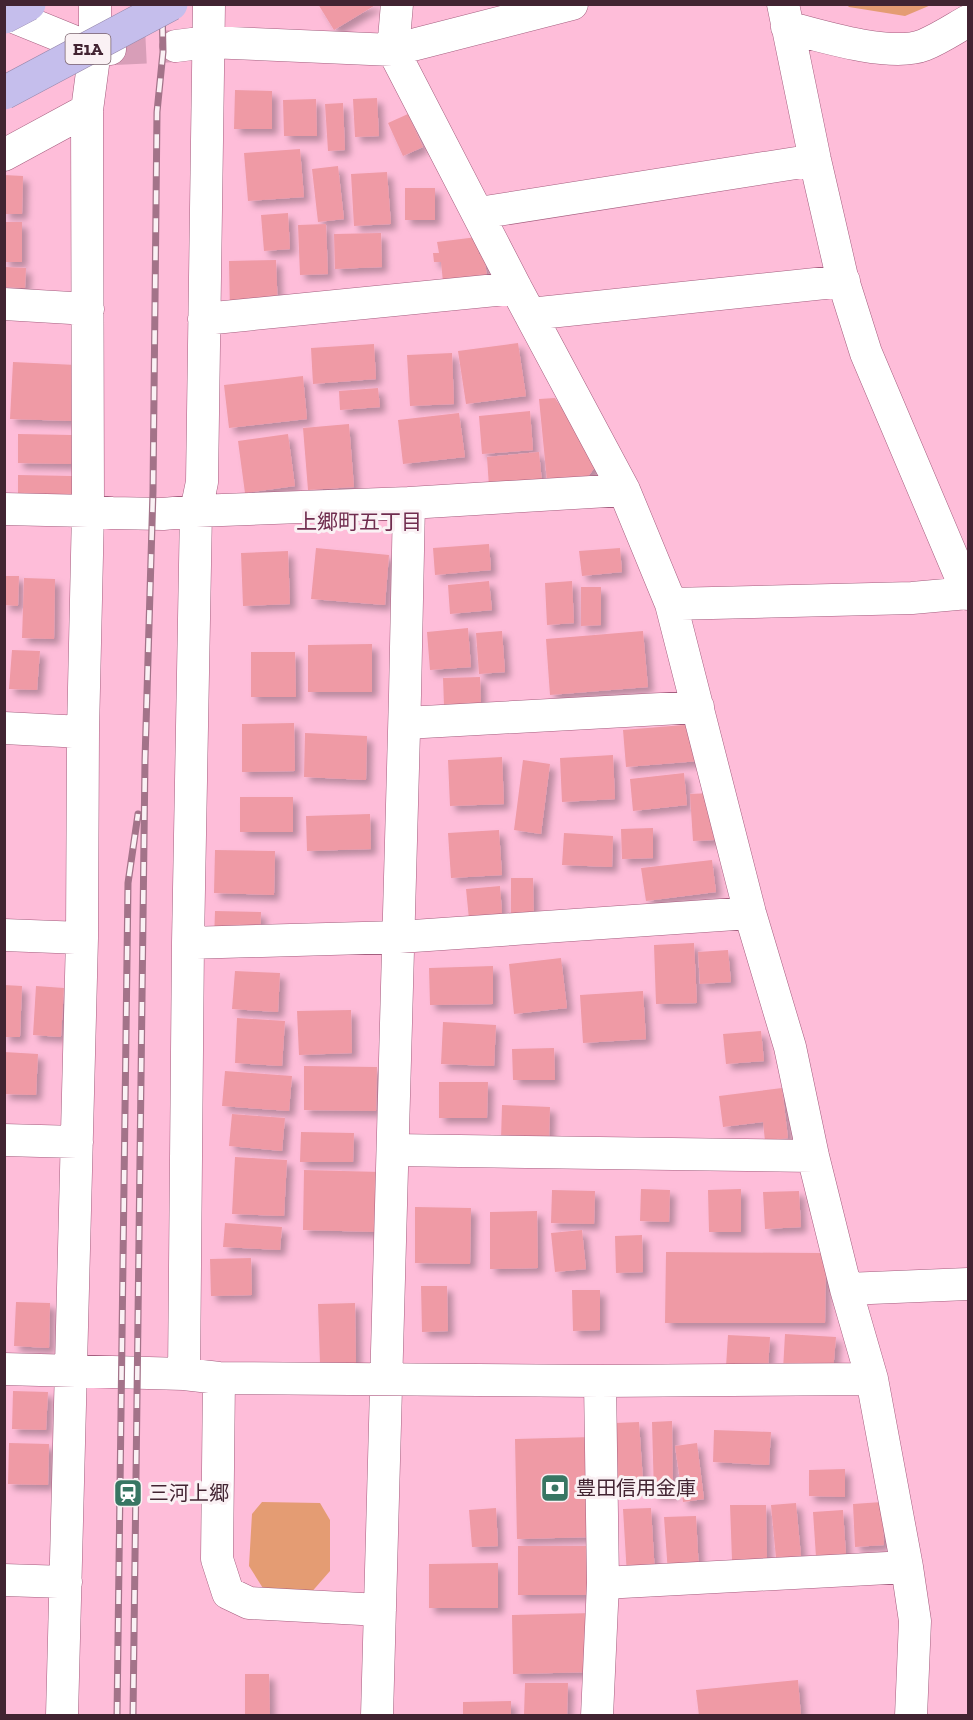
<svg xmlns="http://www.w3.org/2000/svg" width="973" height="1720" viewBox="0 0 973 1720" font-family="'Zilla Slab','Noto Sans JP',serif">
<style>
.green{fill:#e49c73}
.building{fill:#ef9aa5;filter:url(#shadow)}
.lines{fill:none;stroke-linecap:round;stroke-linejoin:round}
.minor-tunnel{stroke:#d89eb8;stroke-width:32;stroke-dasharray:32 16;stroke-linecap:butt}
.minor-casing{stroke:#a45d7e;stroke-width:33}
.minor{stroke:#fff;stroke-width:32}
.rail-casing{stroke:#a37389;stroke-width:7}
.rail{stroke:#faf1f4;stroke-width:4.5;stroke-dasharray:14;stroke-linecap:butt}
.highway-bridge-casing{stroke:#9788ab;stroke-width:34;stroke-linecap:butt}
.highway-bridge{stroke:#c5beec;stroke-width:33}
.labels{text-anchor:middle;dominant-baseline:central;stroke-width:6;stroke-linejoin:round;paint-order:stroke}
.shield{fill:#faf1f4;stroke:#79626c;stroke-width:1.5}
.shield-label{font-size:18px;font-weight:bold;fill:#422432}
.poi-label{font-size:20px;fill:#422432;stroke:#faf1f4;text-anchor:start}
.neighbourhood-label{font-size:21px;fill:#702d4f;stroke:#faf1f4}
</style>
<defs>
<filter id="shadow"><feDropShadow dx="5.5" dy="5.5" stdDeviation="3" flood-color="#0004"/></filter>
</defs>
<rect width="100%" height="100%" fill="#febdd9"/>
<path class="green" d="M847,5H931L905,16L849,7Z
M262,1502L320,1503L330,1520V1571L309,1595L266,1593L249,1566L252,1514Z"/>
<path class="building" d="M318,4H377L334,30Z
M235,90L272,91V129H234Z
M377,98L379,136L355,137L353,99Z
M316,99L317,136H284L283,100Z
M343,103L345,150L328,151L325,104Z
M408,114L423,147L403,156L388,123Z
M300,149L304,197L248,201L244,153Z
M338,166L344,219L318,222L312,169Z
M387,172L391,224L354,226L351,174Z
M4,175L23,176L22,214H4Z
M405,188H435V220H405Z
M288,213L290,249L264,251L261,215Z
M4,222H22V262H4Z
M326,224L328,274L300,275L298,225Z
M381,233L382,267L335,269L334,234Z
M477,237L479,254H484L487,277L443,282L441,262H434L433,253H439L437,242Z
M276,260L278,311L230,313L229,261Z
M4,267L26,268L25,288L4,287Z
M518,343L526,396L466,404L458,351Z
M374,344L376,379L313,384L311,348Z
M452,353L454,404L410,406L407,355Z
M13,362L76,365L74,421L10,419Z
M303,376L307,419L229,428L224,385Z
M378,388L380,407L340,410L339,391Z
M555,398L598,463L587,478L547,481L539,399Z
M530,411L533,450L482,454L479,416Z
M459,413L465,457L403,464L398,420Z
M349,424L354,487L308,490L303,428Z
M18,434L72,435L71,464L18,463Z
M288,434L295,486L245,493L238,441Z
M539,452L542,482L489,487L487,457Z
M18,475L74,476V500L18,499Z
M489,544L491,570L435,575L433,548Z
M316,548L389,555L385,605L311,599Z
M620,548L622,572L582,576L579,551Z
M288,551L290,604L243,606L241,553Z
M4,576H19L18,606L4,605Z
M24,578L55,579L54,639L22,638Z
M489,581L492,610L450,614L448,585Z
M572,581L574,623L547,625L545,583Z
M581,587H601V625L581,626Z
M468,628L471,667L430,670L427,632Z
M502,631L505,672L479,674L476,633Z
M643,631L648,687L550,695L546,639Z
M372,644V692H308V645Z
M12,650L40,651L37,690L9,689Z
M251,652H295L296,697H251Z
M480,677L481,704L444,706L443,678Z
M294,723L295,771L242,772V724Z
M696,724L699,761L626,767L623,730Z
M305,733L367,736L366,780L304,777Z
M613,755L615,799L562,802L560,758Z
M502,757L504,804L450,806L448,760Z
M523,760L550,764L541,834L514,830Z
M684,773L687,805L633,811L630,779Z
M711,793L714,840L693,841L690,794Z
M240,797H293V832H240Z
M370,814L371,849L307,851L306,816Z
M653,828V858L622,859L621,829Z
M499,830L502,875L451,878L448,833Z
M564,833L613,836L612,867L562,865Z
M215,850L275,851L274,895L214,893Z
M712,860L716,892L646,901L641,868Z
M511,878H533L534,923L511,924Z
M500,886L503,926L470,929L466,889Z
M215,911L261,912L260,941L214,940Z
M694,943L697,1003L656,1004L654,945Z
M728,950L731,982L700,984L698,952Z
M561,958L567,1008L514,1014L509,964Z
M493,966V1004L430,1005L429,968Z
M235,971L280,973L278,1012L232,1009Z
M4,985L22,986L20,1037H4Z
M36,986L64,988L61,1037L33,1035Z
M643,991L646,1039L583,1043L580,995Z
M351,1010L352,1053L299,1055L297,1011Z
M237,1018L285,1021L282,1066L235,1063Z
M443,1022L496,1025L494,1066L441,1064Z
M761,1031L764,1061L726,1064L723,1034Z
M554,1048L555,1080H513L512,1049Z
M4,1052L38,1054L36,1095L4,1094Z
M304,1066L377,1067L376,1111L304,1110Z
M225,1071L292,1076L289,1111L222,1106Z
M439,1082H488L487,1118H439Z
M782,1088L788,1138L765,1141L763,1122L723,1127L719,1096Z
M502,1105L550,1107L549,1141L501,1140Z
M232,1114L285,1118L282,1151L229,1146Z
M301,1132L354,1133L353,1162H300Z
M235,1157L287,1160L284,1216L232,1214Z
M304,1170L381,1172L379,1232L303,1230Z
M641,1189L670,1190L669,1222L640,1221Z
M741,1189V1232H709L708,1190Z
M552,1190L595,1191L594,1224L551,1223Z
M799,1191L801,1227L765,1229L763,1192Z
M415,1207L471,1208L470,1264L415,1263Z
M537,1211L538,1268L490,1269V1212Z
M225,1223L282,1227L280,1250L223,1247Z
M582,1230L586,1269L555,1272L551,1233Z
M642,1235L643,1272L616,1273L615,1236Z
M666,1252L826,1253L825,1323H665Z
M251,1258L252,1295L211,1296L210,1259Z
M421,1286H447L448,1331L422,1332Z
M572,1290H600V1330L573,1331Z
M16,1302L50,1303L49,1348L14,1346Z
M355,1303L356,1363L320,1364L318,1304Z
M785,1334L836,1337L833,1372L783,1370Z
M728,1335L770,1337L768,1369L726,1367Z
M13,1391L48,1392L46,1430L12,1429Z
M672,1421L673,1495H654L652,1422Z
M639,1422L643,1481L618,1483L615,1423Z
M714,1430L771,1432L769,1465L713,1462Z
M593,1437L594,1537L517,1539L515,1439Z
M9,1443L49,1444L48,1485L8,1484Z
M697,1443L704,1499L683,1502L675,1446Z
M845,1469V1497L809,1496V1470Z
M882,1502L884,1545L855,1547L853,1504Z
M796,1503L801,1556L776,1558L771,1505Z
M730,1505H766L767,1558L732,1560Z
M496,1508L498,1546L472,1547L469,1510Z
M651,1508L655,1574L627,1576L623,1509Z
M843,1510L846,1555L816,1557L813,1512Z
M696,1516L699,1571L668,1573L664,1517Z
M518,1546H589V1595H518Z
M498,1563V1608H429V1564Z
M593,1613L594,1672L513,1674L512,1615Z
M245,1674H269L270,1716H245Z
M798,1680L801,1716H699L696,1690Z
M525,1683H568L567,1716L524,1715Z
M511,1701V1716H463V1702Z"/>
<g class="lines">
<path class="minor-tunnel" d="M114,49L176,46"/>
<g class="minor-casing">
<path id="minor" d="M397,4L393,50L516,288L624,490L671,604L750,913L790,1047L813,1156L846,1289L872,1379L907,1567L915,1621L911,1716
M783,4L815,160L842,277L866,353L968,594
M4,13L95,50L110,49
M787,27C820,36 892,58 924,45C939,39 954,29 968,21
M176,46L208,42L393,50L572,4
M4,155L87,110
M479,213L815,160
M4,304L88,309
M530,314L844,281
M204,319L516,288
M409,503L624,490
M4,509L88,511L112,513L163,514L196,511L409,503L405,695L377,1716
M671,604L912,598L968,593
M405,723L698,707
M4,728L83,732
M4,935L82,938
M188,943L399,937L750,913
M4,1140L77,1142
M393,1150L813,1156
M846,1289L968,1284
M4,1369L184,1374L219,1378L600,1381L872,1379
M184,1374L188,943L196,511L202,482L209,4
M219,1378L217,1559L228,1593L249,1603L380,1610
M4,1580L66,1582
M603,1583L907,1567
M62,1716L82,938L83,732L88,511L87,110L95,50V4
M597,1716L603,1583L600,1381"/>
</g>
<use href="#minor" class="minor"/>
<g class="rail-casing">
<path id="rail" d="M117,1716L128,883L138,814
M133,1716L145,760L153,491L157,112L163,52L162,4"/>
</g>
<use href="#rail" class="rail"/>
<g class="highway-bridge-casing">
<path id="highway-bridge" d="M4,17L29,4
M4,93L171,4"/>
</g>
<use href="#highway-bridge" class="highway-bridge"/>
</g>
<defs>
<g id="bank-square" transform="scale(1.5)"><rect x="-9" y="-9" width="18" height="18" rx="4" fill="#387663" stroke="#faf1f4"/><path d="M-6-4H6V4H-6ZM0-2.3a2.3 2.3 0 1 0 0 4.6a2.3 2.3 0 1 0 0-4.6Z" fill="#fff"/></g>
<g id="station-square" transform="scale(1.5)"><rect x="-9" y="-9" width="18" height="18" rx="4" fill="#387663" stroke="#faf1f4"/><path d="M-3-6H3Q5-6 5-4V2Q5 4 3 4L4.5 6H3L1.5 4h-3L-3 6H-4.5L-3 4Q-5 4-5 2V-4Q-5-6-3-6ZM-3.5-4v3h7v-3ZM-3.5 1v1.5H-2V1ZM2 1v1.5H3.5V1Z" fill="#fff"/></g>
</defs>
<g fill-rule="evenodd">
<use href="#bank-square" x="555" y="1488"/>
<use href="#station-square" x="128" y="1493"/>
</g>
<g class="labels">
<rect class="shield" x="65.5" y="34" width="45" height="30" rx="4.5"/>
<g class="shield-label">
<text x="88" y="49">E1A</text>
</g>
<g class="poi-label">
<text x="576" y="1488">豊田信用金庫</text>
<text x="149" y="1493">三河上郷</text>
</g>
<g class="neighbourhood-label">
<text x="359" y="521">上郷町五丁目</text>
</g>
</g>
<rect width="973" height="1720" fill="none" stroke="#422432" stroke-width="12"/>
</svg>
